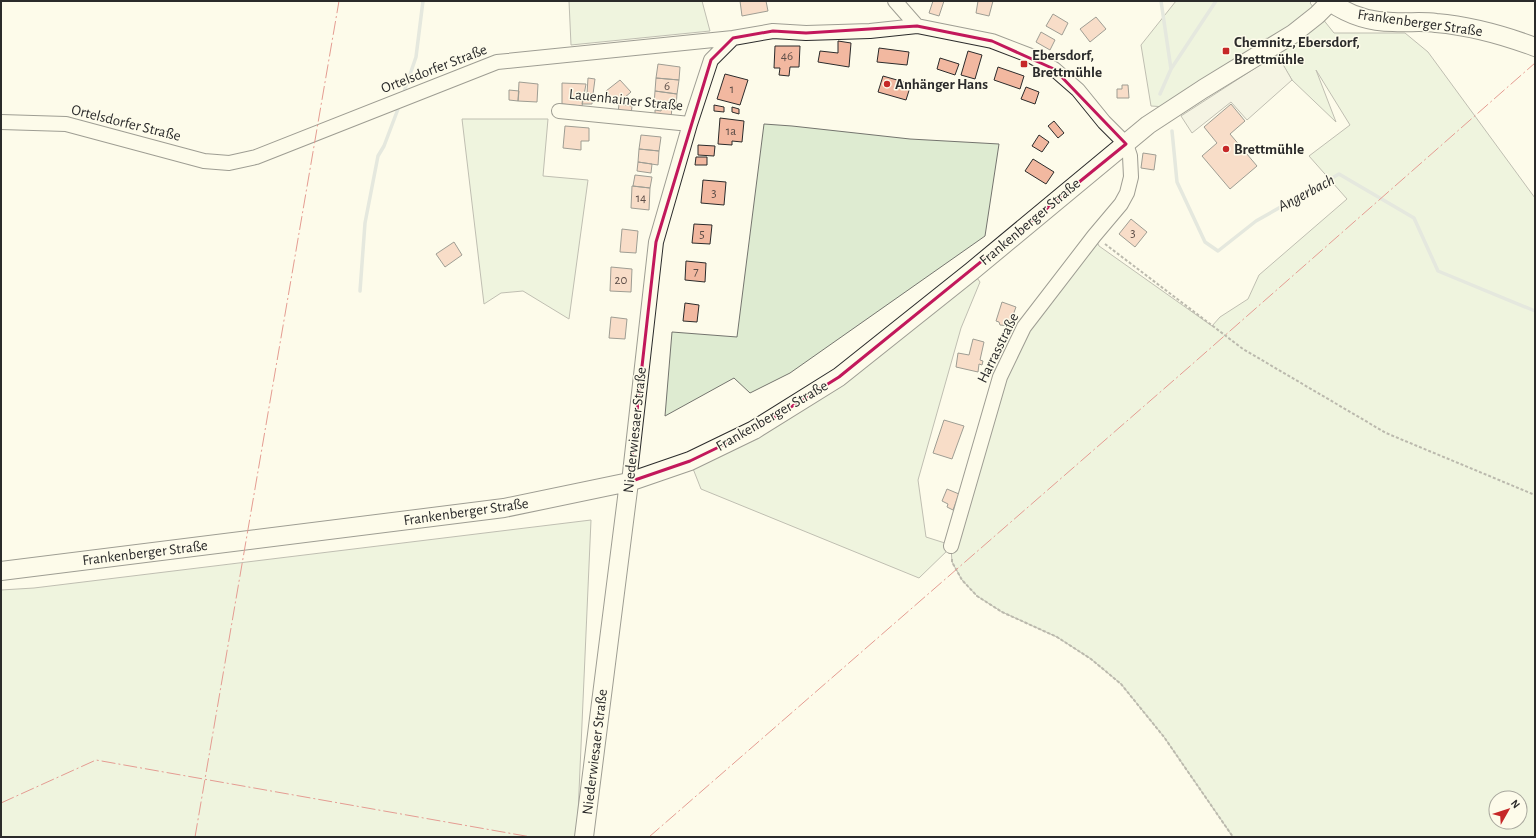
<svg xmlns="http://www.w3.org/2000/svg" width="1536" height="838" viewBox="0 0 1536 838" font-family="'Alegreya Sans',sans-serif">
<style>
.green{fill:#deebd1;stroke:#74746e;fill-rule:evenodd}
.parking{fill:#eceadb;stroke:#74746e}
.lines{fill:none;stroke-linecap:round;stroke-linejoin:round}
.stream{stroke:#c7d0d0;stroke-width:3.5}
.building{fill:#f2b8a0;stroke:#2b2b2b}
.minor-casing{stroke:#2b2b2b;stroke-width:16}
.major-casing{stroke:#2b2b2b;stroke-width:20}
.path{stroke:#6a6964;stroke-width:2;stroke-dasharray:3 2;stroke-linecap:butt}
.minor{stroke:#fdfbea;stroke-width:14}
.major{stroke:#fdfbea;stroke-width:18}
.power{stroke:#c62828;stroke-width:1;stroke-dasharray:14 3 2 3;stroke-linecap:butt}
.marked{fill:none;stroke:#c2185b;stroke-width:3;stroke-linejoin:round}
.poi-dot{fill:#c62828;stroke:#fdfbea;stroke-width:1.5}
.labels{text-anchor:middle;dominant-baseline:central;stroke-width:3;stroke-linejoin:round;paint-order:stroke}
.number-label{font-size:13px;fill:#5d4e48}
.street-label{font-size:15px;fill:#2b2b2b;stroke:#fdfbea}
.poi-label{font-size:15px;font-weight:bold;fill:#2b2b2b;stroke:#fdfbea;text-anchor:start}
.water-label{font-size:16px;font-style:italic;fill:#2b2b2b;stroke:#fdfbea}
</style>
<rect width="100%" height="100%" fill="#fdfbea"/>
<path class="green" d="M569,1H702L710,31L571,45Z
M1176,1H1312L1310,3L1334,33H1405L1428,52L1535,198V837H1233L1164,737L1121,684L1091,659L1057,637L1002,612L977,596L962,580L952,562L951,547L919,578L701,489L690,461L754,430L972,271L980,282L961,328L918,480L926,537L948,544L1024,327L1094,236L1099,246L1212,326L1220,317L1248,299L1259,275L1347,199L1309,156L1350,125L1316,70L1336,122L1292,80L1267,38L1166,107L1151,106L1141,45ZM1496,798H1520V822H1496Z
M462,119H548L543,176L588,180L569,319L523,291L501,293L484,304Z
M764,124L792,126L910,139L999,144L985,236L790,373L750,393L734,378L665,416L672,332L737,337Z
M591,520L577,837H1V590L34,588Z"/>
<path class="parking" d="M1277,54L1292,80L1247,120L1231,102L1192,133L1181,116Z"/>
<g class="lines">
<path class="stream" d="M1161,1L1171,69
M404,92L416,57L423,1
M1160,94L1171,69L1216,1
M1172,131L1177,182L1205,242L1218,251L1256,221L1339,174L1414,218L1438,271L1535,311
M360,291L365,223L378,156L384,146L398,109"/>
</g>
<path class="building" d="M740,1H766L768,11L742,16Z
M933,1H944L939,16L929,13Z
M978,1H993L989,16L976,13Z
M1053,14L1068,23L1062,35L1046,26Z
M1096,17L1106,29L1090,42L1080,29Z
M1041,32L1055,40L1050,50L1036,42Z
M838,41L851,43L849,67L818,62L820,51L838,53Z
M775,46H800L799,67H790L789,76L779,75L780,68H774Z
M879,48L909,52L907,65L877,62Z
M968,51L982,55L975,79L961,75Z
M940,58L959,64L955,75L937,69Z
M658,64L680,67L679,80L656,78Z
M998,67L1024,76L1020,89L994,80Z
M725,74L748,80L740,105L717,99Z
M883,76L911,84L906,100L878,92Z
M588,78L595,79L593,94H587Z
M656,78L679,80L677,94L655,91Z
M620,80L631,92L617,104L606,91Z
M519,82L538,84L537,102L518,101Z
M562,83L586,84L582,106L562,104Z
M1122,85H1128L1129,98H1117V89H1122Z
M1026,87L1039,92L1035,104L1021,99Z
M509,90L519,91L518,101L509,100Z
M655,91L677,94L676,107L654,105Z
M584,93L593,94L592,104H582Z
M619,104L632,106L631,115L618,114Z
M1231,104L1245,121L1230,134L1257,166L1230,189L1202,156L1217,143L1204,127Z
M714,105L724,107V112L714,111Z
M662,106L672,107L671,118L655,117V110L661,111Z
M732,107L739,109V114L732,112Z
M720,118L744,121L742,142L732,141V145L718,144Z
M1054,121L1064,133L1058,138L1048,126Z
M565,126L589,128V141H581V150L563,148Z
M641,135L661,137L659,151L639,149Z
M1039,135L1049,142L1042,152L1032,146Z
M698,145L715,146L714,156L698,155Z
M639,149L659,151L658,165L638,162Z
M1143,153L1156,155L1154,170L1141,168Z
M696,157H707V165H695Z
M1033,159L1054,172L1046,184L1025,171Z
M638,162L652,164L651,173L637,171Z
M635,175L652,177L650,188L633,186Z
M703,180L726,182L724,205L701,203Z
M632,186L650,188L649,210L631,208Z
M1131,219L1147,232L1135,247L1119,234Z
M694,224L712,225L710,244L692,243Z
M622,229L638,231L636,253L620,252Z
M454,242L462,255L445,267L436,254Z
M686,261L706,263L705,282L685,280Z
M611,267L632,269L631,292L610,291Z
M1002,302L1016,307L1009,326L1000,325L999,322L996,321Z
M685,303L699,305L697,322L683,321Z
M611,317L627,319L625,339L609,338Z
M973,339L984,342L980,360L983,361L982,365L979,364L978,372L956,367L958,353L969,355Z
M944,420L964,426L952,459L933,453Z
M947,489L959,494L953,510L947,507L948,504L942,501Z"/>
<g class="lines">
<g class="minor-casing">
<path id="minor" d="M895,1L917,26
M559,111L690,124
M1,122L66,124L204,161L229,163L256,157L497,62L733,38L773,31L806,33L870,31L917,26L992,41L1031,56L1054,69L1078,90L1104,122L1126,144L1130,156L1131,177L1127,193L1121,204L1094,236L1024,327L1000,377L951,546
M629,482L656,242L690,124L711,60L733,38"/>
</g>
<g class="major-casing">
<path id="major" d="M1330,2C1349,15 1370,22 1393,22C1408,23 1422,21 1436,23C1471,26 1503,35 1535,47
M1,571L504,508L629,482L690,461L754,430L839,377L972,271L1148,125L1203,89L1293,34L1317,15L1331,1
M584,837L629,482"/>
</g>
<path class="path" d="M1105,244L1243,349L1386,433L1535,495
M952,559V562L962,580L977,596L1002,612L1057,637L1091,659L1121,684L1164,737L1233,837"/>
<use href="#minor" class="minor"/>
<use href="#major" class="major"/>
<path class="power" d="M1,803L96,760L531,837
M195,837L339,1
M649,837L1189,367L1535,63"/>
</g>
<path d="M0 0H1536V838H0ZM917,26L992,41L1054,69L1126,144L839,377L754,430L690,461L629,482L656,242L711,60L733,38L773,31L806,33Z" fill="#fdfbea" fill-opacity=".55" fill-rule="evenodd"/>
<path class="marked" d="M917,26L992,41L1054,69L1126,144L839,377L754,430L690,461L629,482L656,242L711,60L733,38L773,31L806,33Z"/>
<g class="poi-dot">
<rect x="1222" y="47" width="8" height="8" rx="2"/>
<rect x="1020" y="60" width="8" height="8" rx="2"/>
<circle cx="887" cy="84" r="4"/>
<circle cx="1226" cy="149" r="4"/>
</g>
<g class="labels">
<g class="number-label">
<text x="787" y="56">46</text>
<text x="667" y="86">6</text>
<text x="732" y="89">1</text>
<text x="731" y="131">1a</text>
<text x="714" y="193">3</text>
<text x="641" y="198">14</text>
<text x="1133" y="233">3</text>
<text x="702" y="234">5</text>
<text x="696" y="271">7</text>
<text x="621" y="280">20</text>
</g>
<g class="street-label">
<text transform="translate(1420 23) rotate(8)">Frankenberger Straße</text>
<text transform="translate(434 69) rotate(-21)">Ortelsdorfer Straße</text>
<text transform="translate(626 100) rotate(6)">Lauenhainer Straße</text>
<text transform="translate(126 123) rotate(14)">Ortelsdorfer Straße</text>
<text transform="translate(1030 222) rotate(-40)">Frankenberger Straße</text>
<text transform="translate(998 348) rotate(-64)">Harrasstraße</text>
<text transform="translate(772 416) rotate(-30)">Frankenberger Straße</text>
<text transform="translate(635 430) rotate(-84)">Niederwiesaer Straße</text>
<text transform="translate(466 512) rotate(-8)">Frankenberger Straße</text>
<text transform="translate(145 553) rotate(-7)">Frankenberger Straße</text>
<text transform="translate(595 752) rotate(-83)">Niederwiesaer Straße</text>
</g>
<g class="poi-label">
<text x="1234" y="42">Chemnitz, Ebersdorf,<tspan x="1234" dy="17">Brettmühle</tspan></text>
<text x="1032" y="55">Ebersdorf,<tspan x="1032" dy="17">Brettmühle</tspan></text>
<text x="895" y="84">Anhänger Hans</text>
<text x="1234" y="149">Brettmühle</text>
</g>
<g class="water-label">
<text transform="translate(1306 193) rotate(-28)">Angerbach</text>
</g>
</g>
<rect width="1536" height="838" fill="none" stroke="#2b2b2b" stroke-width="4"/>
<g transform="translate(1508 810) rotate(51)"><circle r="19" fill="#fdfbea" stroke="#a9a89e"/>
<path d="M0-3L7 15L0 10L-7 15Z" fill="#c62828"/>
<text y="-6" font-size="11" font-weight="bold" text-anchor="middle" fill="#2b2b2b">N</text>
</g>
</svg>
